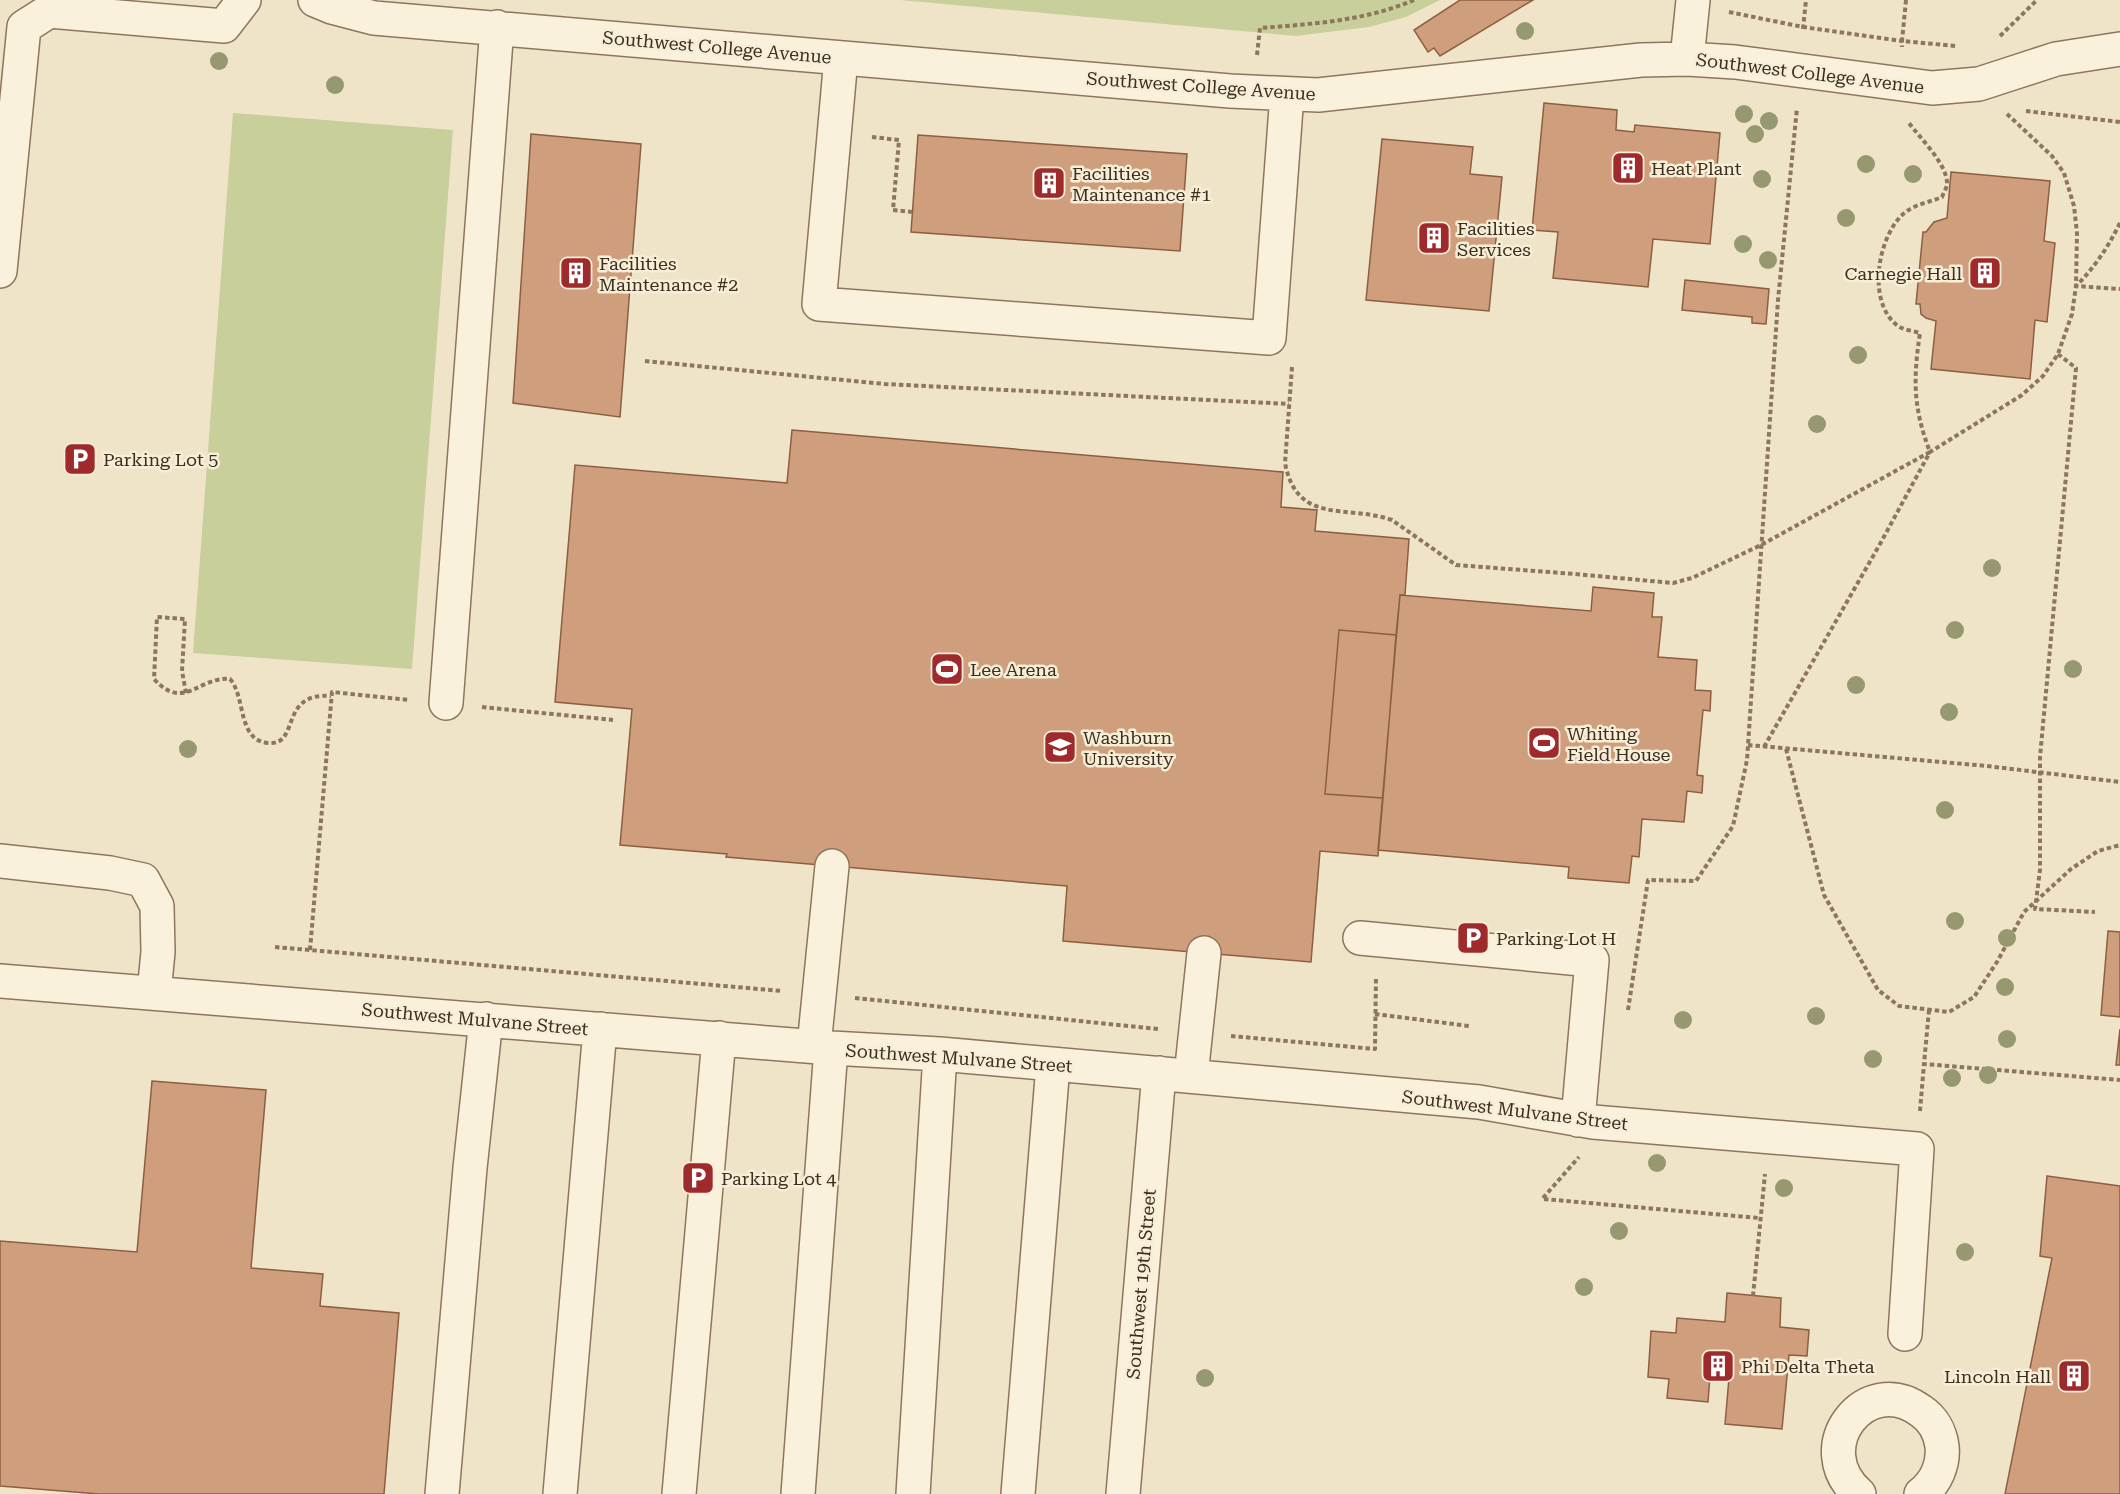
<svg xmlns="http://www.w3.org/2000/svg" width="2120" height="1494" viewBox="0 0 2120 1494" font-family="'Roboto Serif',serif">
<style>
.green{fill:#c9cf9b}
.building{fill:#cf9f7d;stroke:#8d5f41;stroke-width:1.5}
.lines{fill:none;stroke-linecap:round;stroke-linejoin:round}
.minor-casing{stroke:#8d765c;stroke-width:36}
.path{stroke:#8d765c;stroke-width:4;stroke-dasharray:4.5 3;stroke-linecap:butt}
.minor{stroke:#faf1dc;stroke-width:33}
.tree{fill:#96986f}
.labels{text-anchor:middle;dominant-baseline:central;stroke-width:5;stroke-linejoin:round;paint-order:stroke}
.street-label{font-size:18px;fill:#3d2e20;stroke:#f7eed8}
.poi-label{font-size:18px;fill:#3d2e20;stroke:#f7eed8;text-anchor:start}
</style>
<rect width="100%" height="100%" fill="#f0e4c8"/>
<path class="green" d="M900,0H1440L1406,17L1369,27L1296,36Z
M233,113L453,130L412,669L193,653Z"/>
<path class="building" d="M1460,0H1533L1440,56L1434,48L1428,52L1414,30Z
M1544,103L1617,110L1616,130L1634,132L1635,125L1720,133L1710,244L1653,239L1648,287L1553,278L1558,232L1532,230Z
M531,134L641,144L620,417L513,403Z
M918,135L1187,154L1180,251L911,232Z
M1382,139L1473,147L1470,174L1502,177L1489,311L1366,300Z
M1951,172L2050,181L2044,241L2055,243L2047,322L2035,320L2030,379L1931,369L1936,321L1926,318L1921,314L1920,304H1916L1923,232H1926L1934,222L1947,218Z
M1685,280L1769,289L1766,324L1752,323V317L1682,310Z
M792,430L1283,472L1281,507L1317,510L1315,531L1409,539L1405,595H1400L1396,635L1339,630L1325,794L1383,798L1378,856L1320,851L1311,962L1063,941L1067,886L726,857L727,854L620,845L632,709L555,702L575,465L787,483Z
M1593,587L1654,593L1652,617H1662L1658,657L1697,660L1695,690L1711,691L1710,711L1703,710L1697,775L1703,776L1702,793L1687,791L1684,822L1642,819L1639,857L1632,856L1629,883L1568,878L1569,867L1378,850L1400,595L1591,611Z
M1339,630L1396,635L1383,798L1325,794Z
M2108,931L2120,932V1017L2101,1015Z
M2120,1029V1065H2116Z
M152,1081L266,1090L251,1268L323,1274L320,1306L399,1313L384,1494H99L0,1486V1241L137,1252Z
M2047,1176L2120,1186V1494H2005L2052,1258L2040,1256Z
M1727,1293L1781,1298L1780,1327L1809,1330L1807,1356L1789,1355L1782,1429L1725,1424L1729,1378L1710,1376L1708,1402L1667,1398L1669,1379L1648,1377L1651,1331L1676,1333L1677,1318L1725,1322Z"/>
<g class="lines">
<g class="minor-casing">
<path id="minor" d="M315,0L332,7L374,18L1230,91L1318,95L1641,60L1687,59L1735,62L1932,88L1979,84L2056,59L2120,49
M841,58L819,304L1269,338L1287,94
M1687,59L1693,0
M0,271L24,27L49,11L224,26L244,0
M446,703L497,27
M0,861L110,873L143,880L157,906L158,952L154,993
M1360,938L1592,960L1578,1120
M0,981L831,1048L940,1054L1479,1102L1593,1122L1917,1149L1905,1334
M814,1046L832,866
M1191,1076L1204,953
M442,1494L470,1168L486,1019
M560,1494L600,1029
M679,1494L719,1038
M798,1494L831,1048
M913,1494L940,1054
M1018,1494L1053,1065
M1123,1494L1159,1073
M1859,1494C1806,1448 1866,1370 1921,1411C1933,1419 1940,1432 1942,1446C1944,1464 1936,1483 1921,1494"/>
</g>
<path class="path" d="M1906,0L1902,41L1956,46
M1729,12L1803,27L1902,41V47
M1803,29L1806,0
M2000,36L2037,0
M1257,55L1260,28C1312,24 1365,21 1414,0
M2026,111L2120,122
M872,137L899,140L893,210L912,212
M2120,223C2108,247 2095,267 2076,286L2120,289
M2058,354L2076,368L2040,757V870L2035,909L2095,912
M645,361L885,384L1289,404
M1292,367L1285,463C1297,526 1347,504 1392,520L1456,565L1575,574L1673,583L1692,578L1761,545L1930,452C1913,408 1913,379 1920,333C1913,331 1904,330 1898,326C1867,303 1877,241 1901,216C1913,204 1928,203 1942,197C1944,192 1947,188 1947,183C1947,164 1920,138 1909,123
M186,693L182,671L185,619L157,617L154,679C184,712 199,676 230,679C246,697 237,740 268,743C301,746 278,692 331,696
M482,707L613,720
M1748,745L1987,766L2120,782
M1764,747L1880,544L1930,452L2022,395L2043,376L2058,354L2072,314L2076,286L2077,233L2074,206L2064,173L2052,156L2006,113
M1786,749L1824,895L1878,990L1899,1006L1949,1012L1974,997L1997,962L2024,912L2071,869L2098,851L2120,845
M275,947L782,991
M310,950L332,692L409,700
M855,998L1158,1029
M1628,1010L1648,880L1696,881L1733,826L1747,760L1778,300L1797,108
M1929,1010L1924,1064L2120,1080
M1375,1014L1469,1026
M1231,1036L1375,1049L1376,976
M1920,1111L1924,1064
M1543,1198L1579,1157
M1544,1199L1759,1218
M1753,1296L1765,1174"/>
<use href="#minor" class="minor"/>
</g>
<g class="tree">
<circle cx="1525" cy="31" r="9"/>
<circle cx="219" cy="61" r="9"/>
<circle cx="335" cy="85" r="9"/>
<circle cx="1744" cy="114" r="9"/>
<circle cx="1769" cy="121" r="9"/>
<circle cx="1755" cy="134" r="9"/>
<circle cx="1866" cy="164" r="9"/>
<circle cx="1913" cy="174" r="9"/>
<circle cx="1762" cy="179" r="9"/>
<circle cx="1846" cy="218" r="9"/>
<circle cx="1743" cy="244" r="9"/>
<circle cx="1768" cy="260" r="9"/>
<circle cx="1858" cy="355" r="9"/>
<circle cx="1817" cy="424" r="9"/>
<circle cx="1992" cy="568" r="9"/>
<circle cx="1955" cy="630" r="9"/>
<circle cx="2073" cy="669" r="9"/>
<circle cx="1856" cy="685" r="9"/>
<circle cx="1949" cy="712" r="9"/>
<circle cx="188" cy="749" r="9"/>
<circle cx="1945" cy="810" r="9"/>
<circle cx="1955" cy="921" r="9"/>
<circle cx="2007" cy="938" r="9"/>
<circle cx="2005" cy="987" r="9"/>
<circle cx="1816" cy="1016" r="9"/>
<circle cx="1683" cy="1020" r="9"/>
<circle cx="2007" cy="1039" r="9"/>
<circle cx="1873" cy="1059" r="9"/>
<circle cx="1988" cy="1075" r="9"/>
<circle cx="1952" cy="1078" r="9"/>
<circle cx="1657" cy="1163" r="9"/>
<circle cx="1784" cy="1188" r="9"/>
<circle cx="1619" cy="1231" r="9"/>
<circle cx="1965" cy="1252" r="9"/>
<circle cx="1584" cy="1287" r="9"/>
<circle cx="1205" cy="1378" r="9"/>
</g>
<defs>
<g id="building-square" transform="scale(1.725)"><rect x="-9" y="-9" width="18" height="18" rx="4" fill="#9e2a2b" stroke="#f7eed8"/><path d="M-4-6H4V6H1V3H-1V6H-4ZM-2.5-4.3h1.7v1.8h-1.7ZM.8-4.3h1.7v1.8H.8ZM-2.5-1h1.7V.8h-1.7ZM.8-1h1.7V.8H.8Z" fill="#fff"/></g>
<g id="parking-square" transform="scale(1.725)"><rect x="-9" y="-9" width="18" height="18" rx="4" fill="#9e2a2b" stroke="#f7eed8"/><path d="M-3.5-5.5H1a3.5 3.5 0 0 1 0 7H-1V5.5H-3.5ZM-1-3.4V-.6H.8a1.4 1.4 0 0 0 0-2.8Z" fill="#fff"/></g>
<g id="stadium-square" transform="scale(1.725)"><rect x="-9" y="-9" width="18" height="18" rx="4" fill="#9e2a2b" stroke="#f7eed8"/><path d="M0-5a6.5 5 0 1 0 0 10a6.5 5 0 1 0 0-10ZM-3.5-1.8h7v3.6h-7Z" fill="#fff"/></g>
<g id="university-square" transform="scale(1.725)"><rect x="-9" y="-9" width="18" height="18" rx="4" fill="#9e2a2b" stroke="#f7eed8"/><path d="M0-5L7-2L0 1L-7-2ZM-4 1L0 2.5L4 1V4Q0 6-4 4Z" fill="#fff"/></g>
</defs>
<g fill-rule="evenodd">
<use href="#building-square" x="1628" y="168"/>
<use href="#building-square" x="1049" y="183"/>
<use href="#building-square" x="1434" y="238"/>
<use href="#building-square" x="576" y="273"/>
<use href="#building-square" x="1985" y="273"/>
<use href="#parking-square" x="80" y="459"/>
<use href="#stadium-square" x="947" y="669"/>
<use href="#stadium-square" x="1544" y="743"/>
<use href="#university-square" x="1060" y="747"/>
<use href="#parking-square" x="1473" y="938"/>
<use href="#parking-square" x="698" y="1178"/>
<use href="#building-square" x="1718" y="1366"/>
<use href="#building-square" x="2074" y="1376"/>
</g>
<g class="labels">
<g class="street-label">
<text transform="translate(717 47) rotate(5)">Southwest College Avenue</text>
<text transform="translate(1810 73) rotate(7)">Southwest College Avenue</text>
<text transform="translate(1201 86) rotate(4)">Southwest College Avenue</text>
<text transform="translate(475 1019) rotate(5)">Southwest Mulvane Street</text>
<text transform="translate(959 1058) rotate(4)">Southwest Mulvane Street</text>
<text transform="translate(1515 1110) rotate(7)">Southwest Mulvane Street</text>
<text transform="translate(1141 1284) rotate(-85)">Southwest 19th Street</text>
</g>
<g class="poi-label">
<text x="1651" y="168">Heat Plant</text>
<text x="1072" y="173">Facilities<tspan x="1072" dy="21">Maintenance #1</tspan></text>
<text x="1457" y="228">Facilities<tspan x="1457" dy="21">Services</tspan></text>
<text x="599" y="263">Facilities<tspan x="599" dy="21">Maintenance #2</tspan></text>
<text x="1962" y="273" text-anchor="end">Carnegie Hall</text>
<text x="103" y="459">Parking Lot 5</text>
<text x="970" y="669">Lee Arena</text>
<text x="1567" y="733">Whiting<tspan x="1567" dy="21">Field House</tspan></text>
<text x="1083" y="737">Washburn<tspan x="1083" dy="21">University</tspan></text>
<text x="1496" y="938">Parking Lot H</text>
<text x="721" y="1178">Parking Lot 4</text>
<text x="1741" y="1366">Phi Delta Theta</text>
<text x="2051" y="1376" text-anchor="end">Lincoln Hall</text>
</g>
</g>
</svg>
